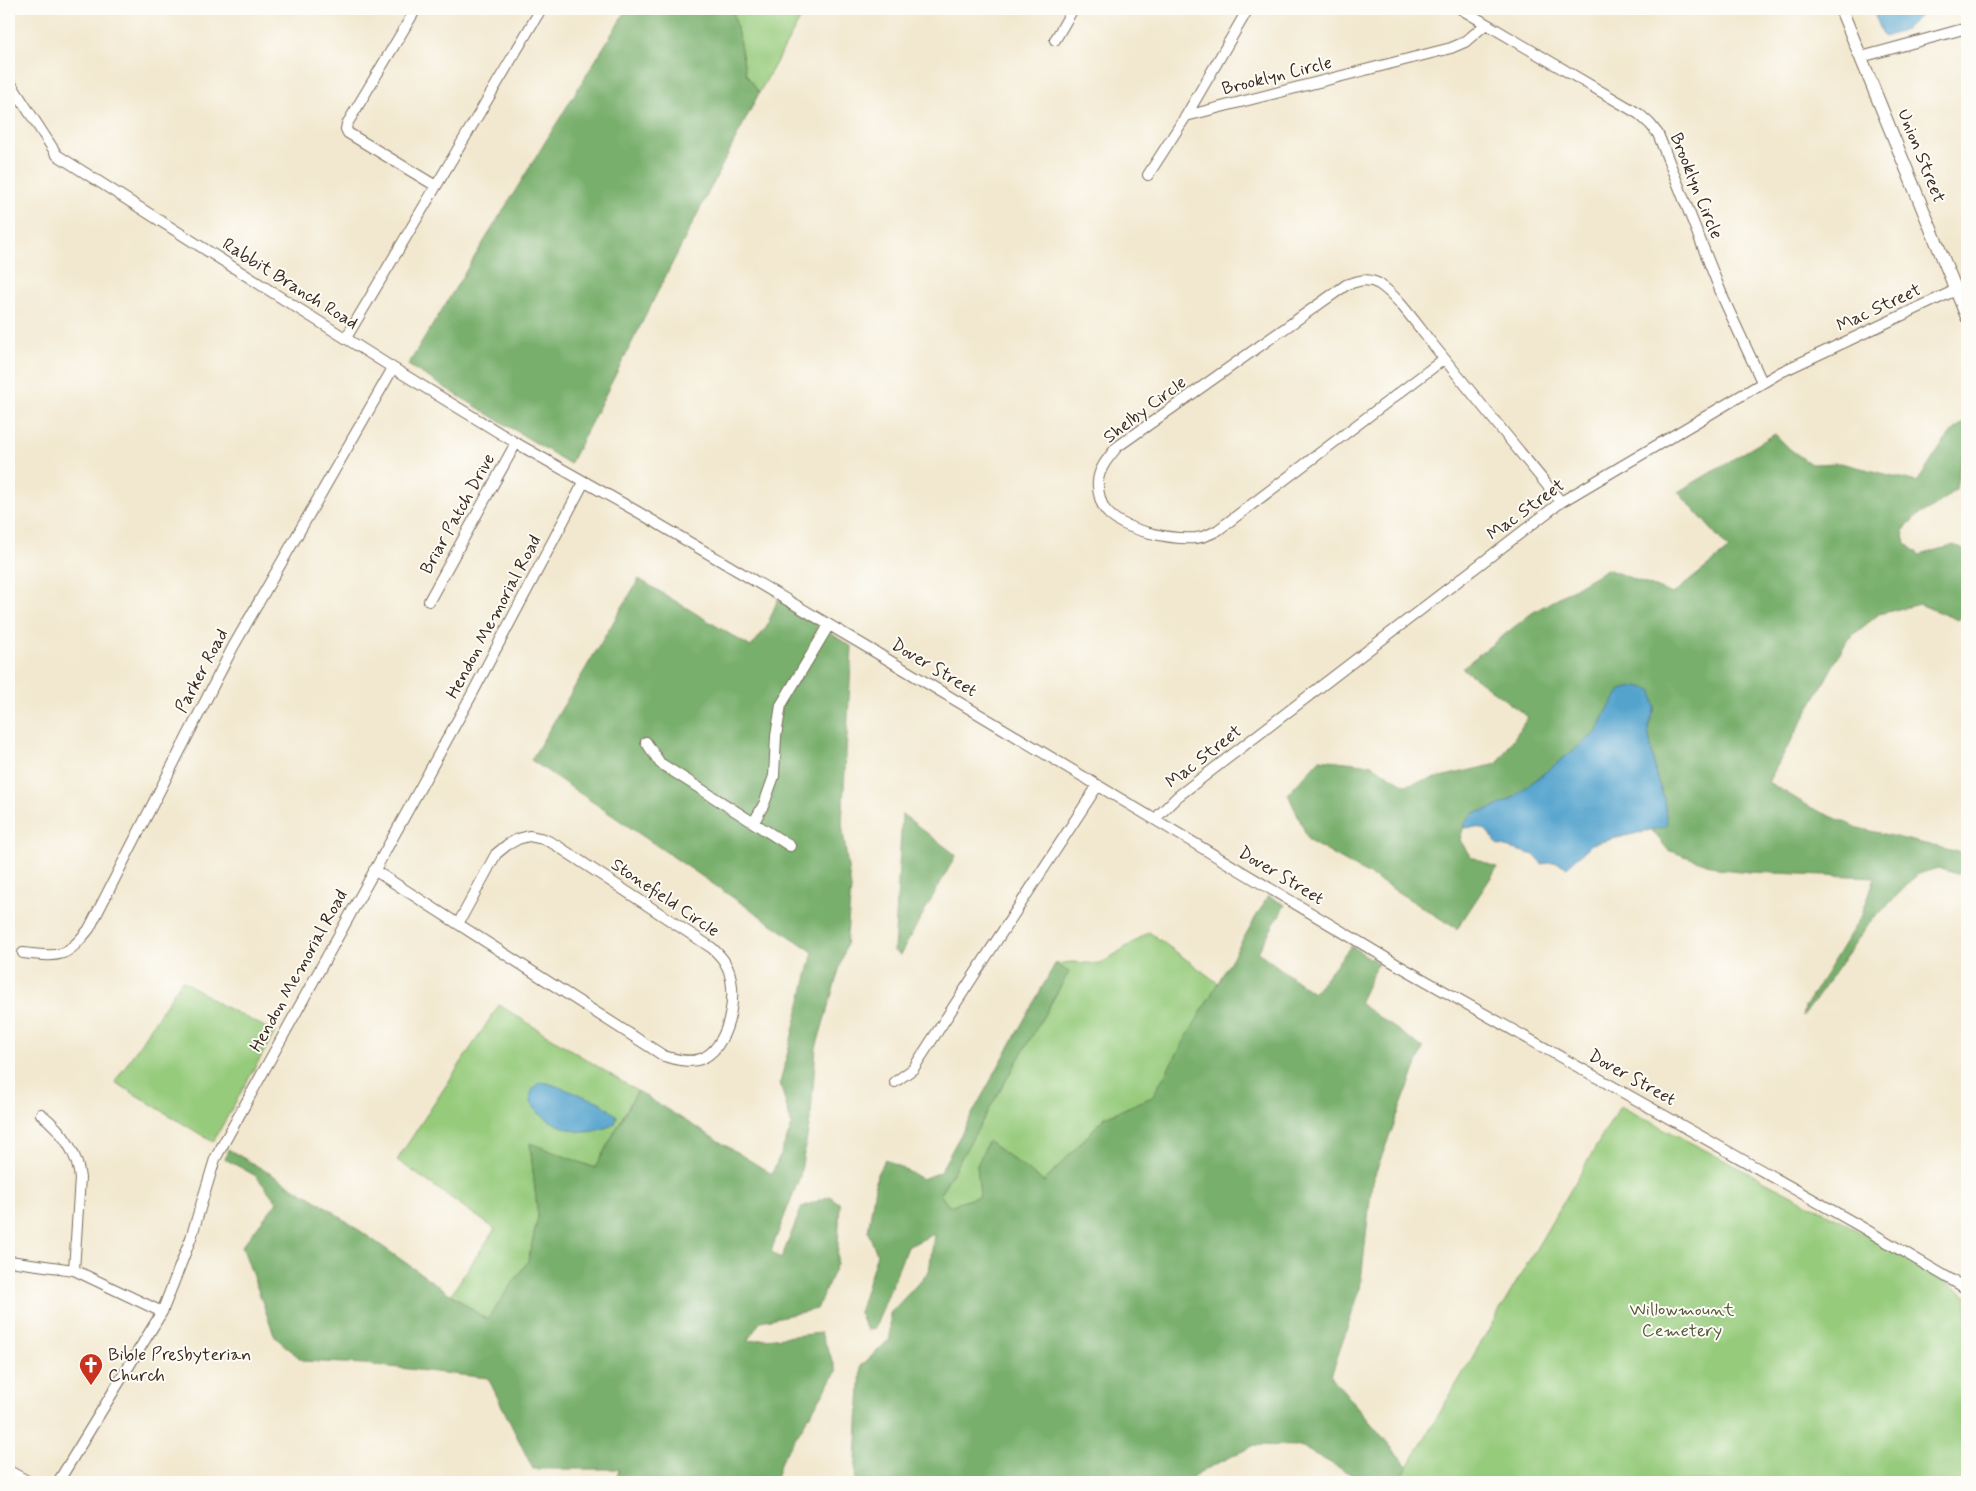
<svg xmlns="http://www.w3.org/2000/svg" width="1976" height="1491" viewBox="0 0 1976 1491" font-family="Mynerve,sans-serif">
<style>
.green{fill:#96cb7c;stroke:#687a4d}
.forest{fill:#78af6c;stroke:#5a6c45}
.water{fill:#52a3cd;stroke:#466676}
.lines{fill:none;stroke-linecap:round;stroke-linejoin:round}
.minor-casing{stroke:#7b6c5c;stroke-width:12}
.major-casing{stroke:#7b6c5c;stroke-width:14}
.minor{stroke:#fff;stroke-width:10}
.major{stroke:#fff;stroke-width:12}
.labels{text-anchor:middle;dominant-baseline:central;stroke-width:4;stroke-linejoin:round;paint-order:stroke}
.street-label{font-size:18px;fill:#3b2a1e;stroke:#fdfcf7}
.park-label{font-size:18px;fill:#565a3a;stroke:#fdfcf7}
.poi-label{font-size:18px;fill:#3b2a1e;stroke:#fdfcf7;text-anchor:start}
</style>
<rect width="100%" height="100%" fill="#fdfcf7"/>
<filter id="ink" filterUnits="userSpaceOnUse"><feTurbulence type="fractalNoise" baseFrequency=".02" numOctaves="2"/><feDisplacementMap in="SourceGraphic" scale="10" xChannelSelector="R" yChannelSelector="G"/><feConvolveMatrix kernelMatrix="1 2 1 2 8 2 1 2 1" color-interpolation-filters="sRGB"/></filter>
<filter id="wash" filterUnits="userSpaceOnUse"><feTurbulence type="fractalNoise" baseFrequency=".0096" numOctaves="4" result="noise"/><feDisplacementMap in="SourceGraphic" scale="20" xChannelSelector="R" yChannelSelector="G"/><feGaussianBlur stdDeviation="1.12" result="paint"/><feColorMatrix in="noise" values="0 0 0 0 0 0 0 0 0 0 0 0 0 0 0 0 0 1.4 0 .05"/><feComposite in="paint" operator="in"/></filter>
<g filter="url(#wash)">
<rect width="100%" height="100%" fill="#f2e8cf"/>
<path class="green" d="M733,9H806L759,93L746,74Z
M1149,932L1218,983L1152,1098L1105,1117L1044,1182L977,1165L980,1196L948,1206L940,1194L1069,972L1055,964L1072,962L1100,964Z
M182,980L221,1005L275,1032L213,1142L115,1082Z
M499,1005L637,1091L595,1168L530,1144L538,1217L528,1261L487,1320L451,1294L495,1229L397,1160Z
M1620,1106L1840,1220L1967,1295V1482H1399Z"/>
<path class="forest" d="M627,9H733L746,74L759,93L570,464L408,365Z
M1967,420V448L1961,459L1956,489L1934,507L1915,517L1903,531L1906,544L1920,555L1954,545L1967,552V613L1958,620L1919,604L1879,614L1848,639L1768,782L1812,808L1858,828L1967,854V871L1957,874L1938,868L1918,874L1867,926L1803,1017L1805,1007L1862,915L1875,877L1749,872L1721,869L1668,850L1651,829L1667,826L1664,799L1656,776L1648,730L1655,707L1608,709L1597,732L1574,751L1511,799L1494,808L1474,813L1465,822L1460,840L1470,856L1497,868L1457,929L1385,884L1309,841L1288,794L1320,759L1372,765L1405,785L1497,764L1528,717L1462,668L1532,613L1607,569L1673,594L1729,549L1678,492L1775,434L1791,450L1811,464L1841,463L1917,482C1933,461 1945,433 1967,420Z
M639,579L751,647L766,628L778,599L852,647L842,824L851,889L846,946L816,1048L811,1114L800,1176L771,1251L781,1259L802,1207L830,1196L840,1204L837,1264L817,1309L761,1321L747,1341L821,1333L837,1371L781,1461L775,1482H616L619,1469H533L488,1378L364,1364L303,1361L275,1337L242,1246L277,1202L256,1176L225,1159L228,1149L322,1204L487,1320L528,1261L538,1217L530,1143L595,1168L637,1091L772,1174L792,1126L780,1083L813,952L531,760Z
M902,814L956,855L900,955L894,951Z
M1268,896L1285,905L1258,952L1313,993L1351,946L1378,963L1359,1003L1423,1048L1372,1182L1360,1290L1331,1376L1408,1467L1399,1482H1365L1300,1446L1255,1445L1200,1472L1188,1482H855L861,1366L890,1339V1313L929,1272L934,1234L907,1247L875,1328L867,1330L859,1313L877,1254L868,1232L877,1174L885,1159L922,1179L940,1172L1055,964L1069,972L940,1194L949,1206L980,1196L977,1165L988,1141L1044,1182L1105,1117L1152,1097Z"/>
<path class="water" d="M1872,9H1928L1903,31L1884,37Z
M1638,686L1652,690L1655,707L1648,730L1656,776L1664,799L1667,826L1592,844L1567,867L1556,862L1542,864L1534,855L1498,845L1486,830L1476,827L1464,828L1465,822L1474,813L1494,808L1511,799L1597,732L1608,709L1621,690Z
M540,1082L548,1083L600,1102L617,1116L615,1124C607,1128 594,1132 585,1132C564,1132 508,1106 540,1082Z"/>
</g>
<g filter="url(#ink)">
<g class="lines">
<g class="minor-casing">
<path id="minor" d="M416,9L347,124L346,129L348,133L436,186
M1461,9L1639,114L1650,124L1658,134L1724,300L1762,382
M1055,40L1073,9
M1861,57L1967,28
M9,81L57,155L272,292L393,368L516,443L638,512L870,649L1396,964L1858,1225L1967,1289
M1186,116L1451,48L1465,42L1486,24
M1148,175L1186,116L1248,9
M346,338L541,9
M1444,359L1218,530C1211,534 1204,537 1196,538C1173,540 1125,531 1108,513C1101,506 1097,491 1098,481C1099,468 1109,457 1117,447L1346,285C1358,281 1367,277 1379,284C1398,296 1419,328 1434,346C1476,398 1518,450 1561,502
M429,601L516,443
M646,742L660,763L790,846
M1155,819L1177,797L1561,502L1781,372L1956,290
M754,822L764,804L774,776L776,736L781,705L829,625
M374,870L664,1056C677,1060 693,1064 705,1057C731,1043 740,986 725,963C722,957 717,953 712,948L556,845L544,839L529,836L518,839L507,845L496,854L458,924
M23,953C60,957 65,959 89,929L233,647L393,368
M895,1082L913,1069L1098,785
M41,1114C61,1130 77,1151 80,1178L74,1270
M9,1261L74,1270L162,1312
M9,1471L29,1482
M58,1482L162,1312L191,1238L215,1159L471,696L584,482"/>
</g>
<g class="major-casing">
<path id="major" d="M1841,9L1967,317"/>
</g>
<use href="#minor" class="minor"/>
<use href="#major" class="major"/>
</g>
</g>
<defs>
<g id="church-pin" transform="scale(1.25)"><path d="M0 17L-7.5 6A9.5 9.5 0 1 1 7.5 6Z" fill="#c8321e" stroke="#fdfcf7"/><path d="M-1.2-6h2.4v3.5h3.3v2.4h-3.3V6h-2.4V-.1h-3.3v-2.4h3.3Z" fill="#fff"/></g>
</defs>
<g fill-rule="evenodd">
<use href="#church-pin" x="91" y="1365"/>
</g>
<g class="labels">
<g class="street-label">
<text transform="translate(1277 76) rotate(-14)">Brooklyn Circle</text>
<text transform="translate(1921 156) rotate(68)">Union Street</text>
<text transform="translate(1696 186) rotate(68)">Brooklyn Circle</text>
<text transform="translate(290 284) rotate(32)">Rabbit Branch Road</text>
<text transform="translate(1879 308) rotate(-25)">Mac Street</text>
<text transform="translate(1145 410) rotate(-37)">Shelby Circle</text>
<text transform="translate(1526 510) rotate(-36)">Mac Street</text>
<text transform="translate(458 514) rotate(-61)">Briar Patch Drive</text>
<text transform="translate(494 617) rotate(-62)">Hendon Memorial Road</text>
<text transform="translate(934 668) rotate(31)">Dover Street</text>
<text transform="translate(202 671) rotate(-62)">Parker Road</text>
<text transform="translate(1204 757) rotate(-38)">Mac Street</text>
<text transform="translate(1281 876) rotate(31)">Dover Street</text>
<text transform="translate(665 898) rotate(34)">Stonefield Circle</text>
<text transform="translate(299 971) rotate(-61)">Hendon Memorial Road</text>
<text transform="translate(1632 1078) rotate(29)">Dover Street</text>
</g>
<g class="park-label">
<text x="1682" y="1310">Willowmount<tspan x="1682" dy="21">Cemetery</tspan></text>
</g>
<g class="poi-label">
<text x="108" y="1355">Bible Presbyterian<tspan x="108" dy="21">Church</tspan></text>
</g>
</g>
<rect width="1976" height="1491" fill="none" stroke="#fdfcf7" stroke-width="30"/>
</svg>
